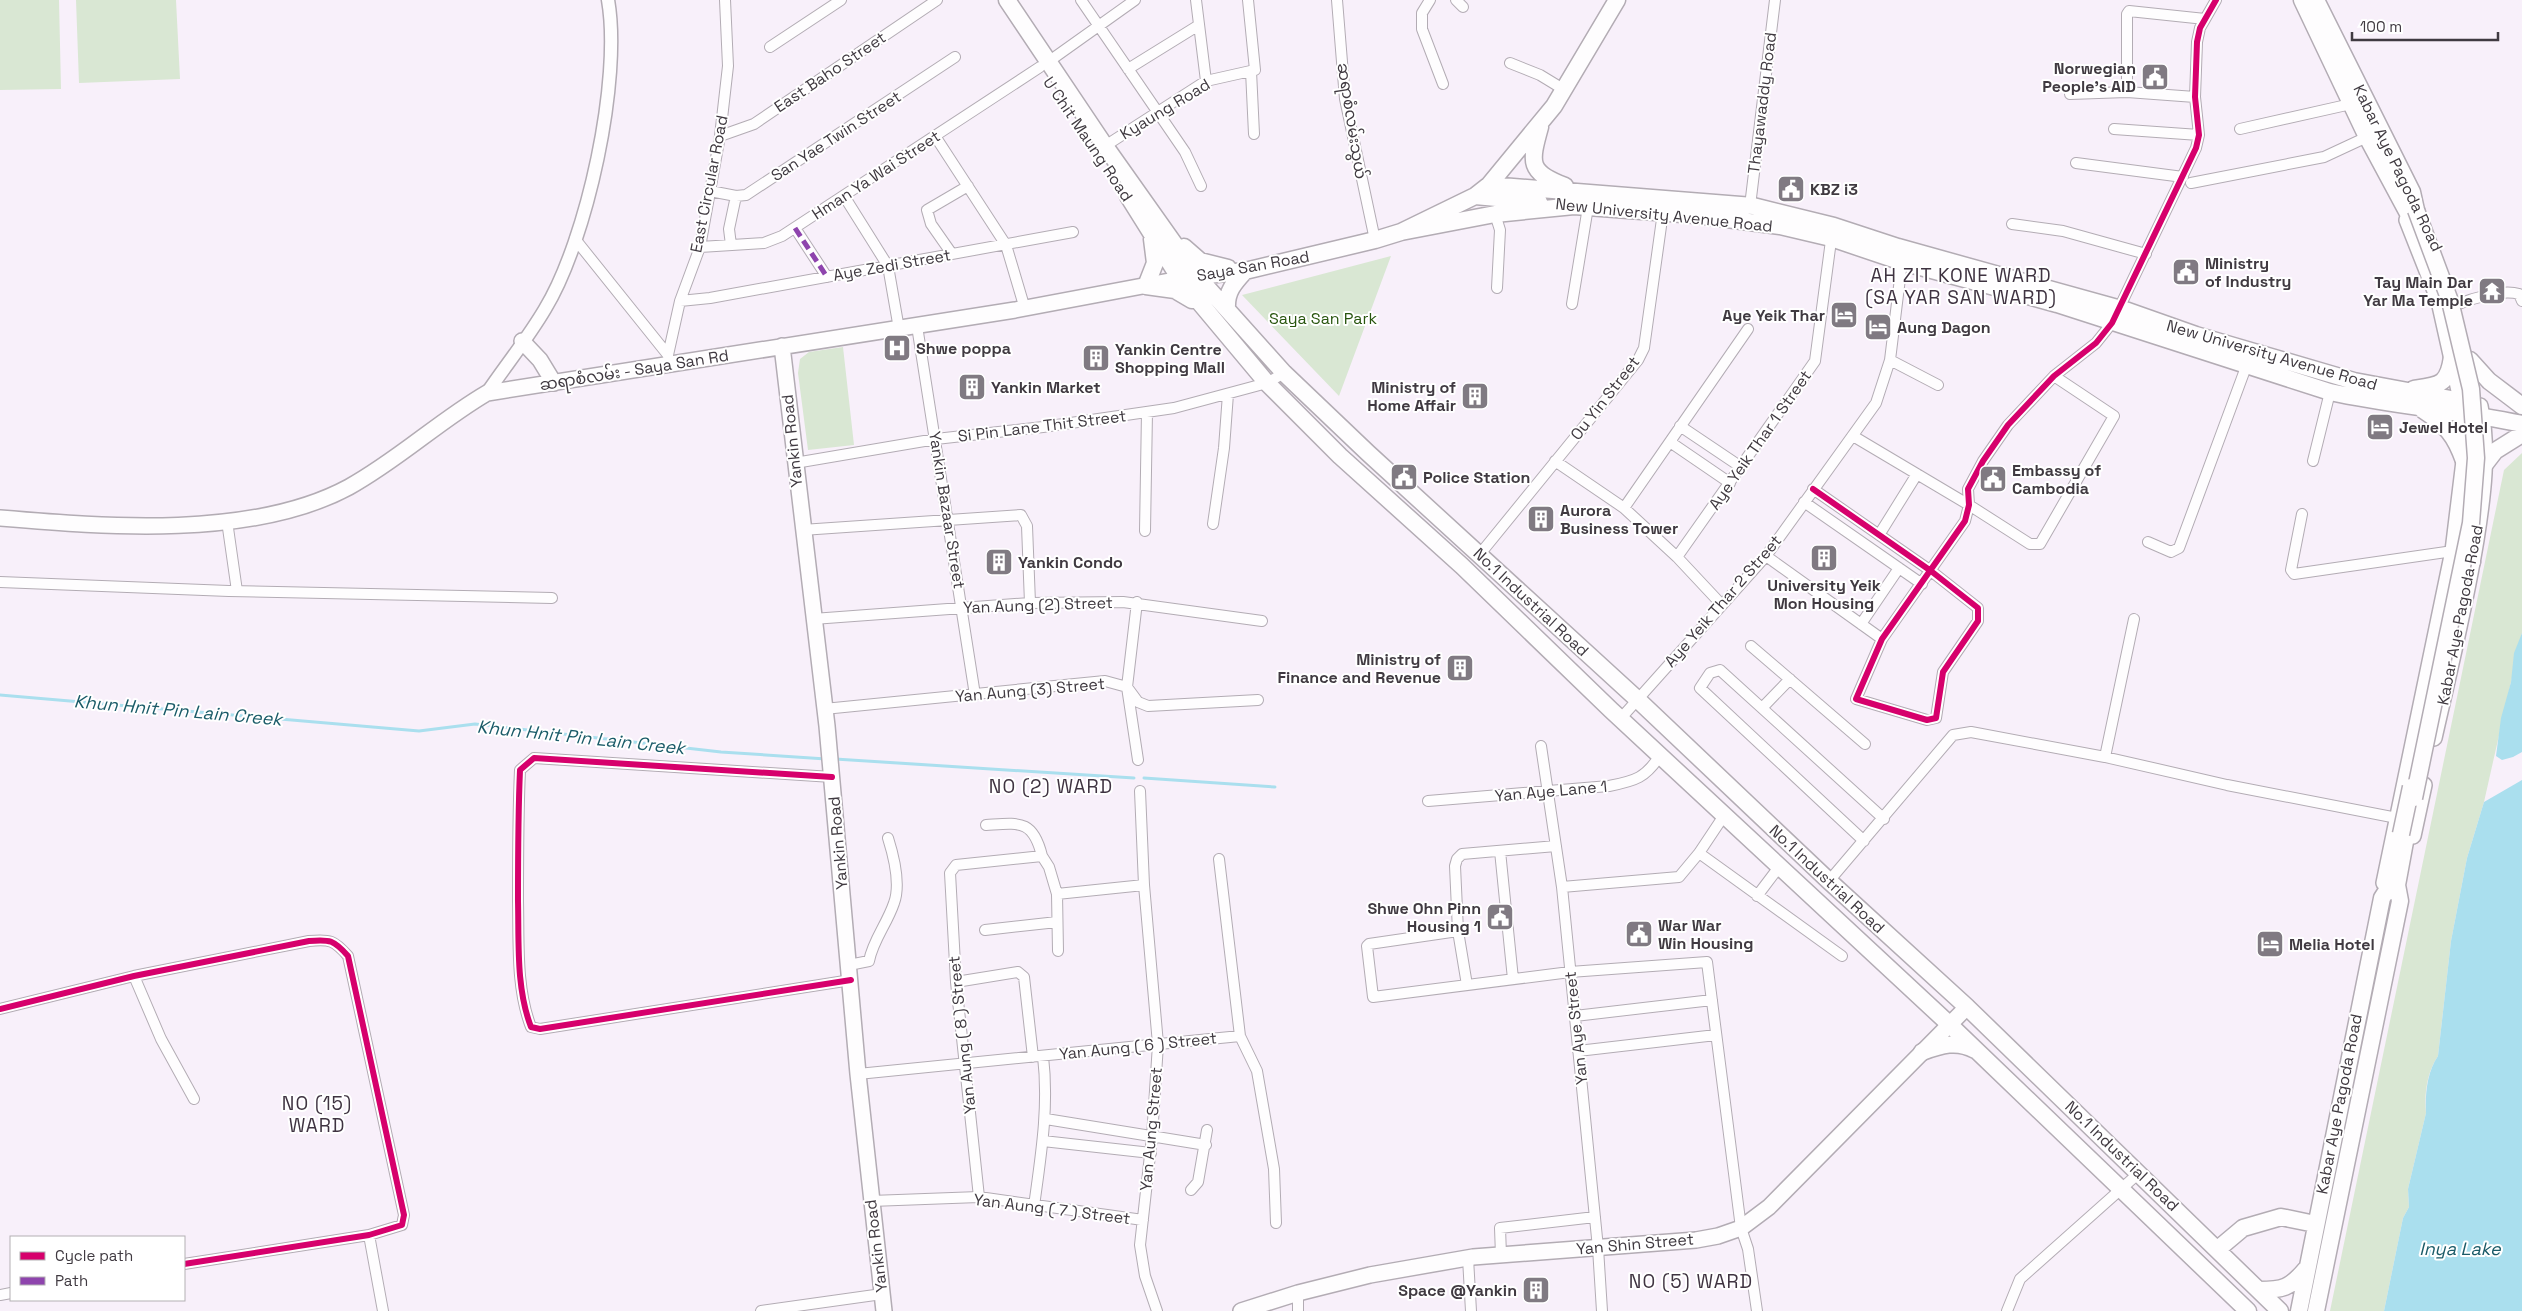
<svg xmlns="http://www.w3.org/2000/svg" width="2522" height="1311" viewBox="0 0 2522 1311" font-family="'Space Grotesk','Noto Sans Myanmar',sans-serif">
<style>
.green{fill:#d9e7d3}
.water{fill:#aadfee}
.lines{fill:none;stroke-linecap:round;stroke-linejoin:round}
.stream{stroke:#aadfee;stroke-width:3}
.minor-casing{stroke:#b3acb4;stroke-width:12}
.tertiary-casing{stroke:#b3acb4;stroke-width:15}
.secondary-casing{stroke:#b3acb4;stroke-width:18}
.primary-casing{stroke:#b3acb4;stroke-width:19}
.minor{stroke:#fefdfe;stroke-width:10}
.tertiary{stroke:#fefdfe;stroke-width:12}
.secondary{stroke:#fefdfe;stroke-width:15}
.primary{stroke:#fefdfe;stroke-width:16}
.primary-bridge-casing{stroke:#b3acb4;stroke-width:19;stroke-linecap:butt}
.primary-bridge{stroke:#fefdfe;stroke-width:16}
.quiet{stroke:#8e44ad;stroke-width:5;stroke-dasharray:10 5;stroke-linecap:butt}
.cycleway-casing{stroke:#fff;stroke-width:9}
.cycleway{stroke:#d6006c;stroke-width:6}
.labels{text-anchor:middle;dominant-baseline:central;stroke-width:4;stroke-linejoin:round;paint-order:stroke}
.poi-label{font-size:16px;font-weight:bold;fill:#403a41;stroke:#fff;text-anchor:start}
.street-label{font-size:16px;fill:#403a41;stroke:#fff}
.park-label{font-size:16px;fill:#28550e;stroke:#fff}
.water-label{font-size:18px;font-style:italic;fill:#1a5b68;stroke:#fff}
.quarter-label{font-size:19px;letter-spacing:1px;fill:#3f3341;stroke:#fff}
</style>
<rect width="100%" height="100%" fill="#f8f0fa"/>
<path class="green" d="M0,0H59L61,89L0,90Z
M76,0H176L180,79L79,83Z
M1391,256L1339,396L1242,295Z
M843,347L854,445L808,450L798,373L800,359L809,352Z
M2522,453V633L2484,802L2467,858L2451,941L2438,1056C2427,1072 2424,1094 2426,1113L2408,1189L2409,1207L2403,1218L2384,1311H2330L2504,470Z"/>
<path class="water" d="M2522,633V752L2513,757L2502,760L2496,756L2501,718L2511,682L2514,653Z
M2522,780V1311H2384L2403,1218L2409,1207L2408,1189L2426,1113C2425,1094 2427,1072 2438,1056L2451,941L2467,858L2484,802Z"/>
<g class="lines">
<path class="stream" d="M0,695L419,731L475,724L721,752L826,759
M835,759L1134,778
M1144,778L1275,787"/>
<g class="minor-casing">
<path id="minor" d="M1081,0L1185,152L1201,186
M1196,0L1206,81
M1337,0L1345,99L1375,240
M1430,0L1422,13V29L1443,84
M1456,0L1463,7
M770,47L841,0
M1048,62L1135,0
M1510,63L1540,75L1563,89
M1128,69L1199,25
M1251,71L1254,134
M2070,94L2127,92
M2195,97L2127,92V14L2129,11L2205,19
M2114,129L2199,135
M2240,129L2351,104
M720,136L754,124L937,0
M935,136L1006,245L1025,309
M1105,146L1206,81L1255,70L1248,0
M2076,163L2183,177
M2191,183L2324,157L2367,137
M710,191L736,196L746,195L955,57
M844,196L888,266L899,329
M1750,206L1775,0
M1495,214L1500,230L1497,288
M2012,224L2063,231L2146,254
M795,228L827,277
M575,239L668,355
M731,245L729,229L736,196
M700,247L764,243L782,236L1040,67
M952,254L931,224L927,210L968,186
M680,301L710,298L1073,232
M1572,304L1588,207
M2456,305C2473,298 2503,289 2519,294L2522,301
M917,326L975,695
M1890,360L1938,385
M669,364L668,355L680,301L700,247L720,136L728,66L725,0
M1680,426L1741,467
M1853,436L1969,505L2030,544H2040L2114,416L2054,376
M1670,442L1730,483
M1555,461L1624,508L1677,557L1721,604
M2313,461L2330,392
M795,463L936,439L1043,427L1174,408L1267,383L1284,373
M1813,489L1931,571L1978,608V621L1943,672L1936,718L1927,720L1856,699L1882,639L1965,521L1969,505L1968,489L1983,461L2008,425L2054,376L2096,343L2112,323L2196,148L2199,135L2195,97L2197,42L2200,28L2216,0
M1804,502L1922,584
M1624,508L1748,329
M2302,514L2291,570L2294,574L2453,551
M227,521L237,591
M1213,524L1224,448L1228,394
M802,530L1021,515L1027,526L1030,603
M1145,531L1147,412
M1879,535L1917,474
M2148,542L2171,552L2179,548L2246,367
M1480,554L1638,360L1644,348L1663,212
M1766,556L1882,639
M1677,557L1815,361L1832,233
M0,582L229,591L552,598
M1137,602L1127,687L1138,760
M813,619L1030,603L1123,602L1262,621
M1861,624L1899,568
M1751,646L1865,744
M1762,708L1790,679
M824,709L1105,681L1127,687L1138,702L1148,706L1258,700
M1622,717L1766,556L1876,403L1890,360L1902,262
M1541,746L1562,887L1598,1248L1602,1311
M2105,757L2134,619
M832,777L534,758L520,770C518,814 518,858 518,901C519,943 516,988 531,1027L540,1029L851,980
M1140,791L1144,885L1158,1044L1152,1137L1140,1245L1145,1276L1157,1311
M1428,801L1609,786C1635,781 1646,778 1661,754
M986,825C1019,823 1033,819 1042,856
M1864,841L1700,688L1710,673L1720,670L1884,819
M1500,851L1513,979
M1699,853L1842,956
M1219,859L1240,1036L1257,1071L1274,1169L1276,1223
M1829,881L1953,735L1971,732L2105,757L2227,785L2397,818
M1562,887L1679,877L1699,853L1725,814
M1057,894L1058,951
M1757,896L1779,867
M985,930L1057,922
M1458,931L1369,944L1367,946L1373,997L1570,972L1707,962L1741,1228L1748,1249L1757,1311
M849,965L869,961C873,940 887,924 894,903C901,884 894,857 888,838
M134,976L161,1039L194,1099
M956,982L1018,972L1024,977L1033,1057
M1467,985L1458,931L1455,866L1457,859L1462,854L1556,846
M0,1009L134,976L309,941C330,939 334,940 348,956L404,1215L402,1225L369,1235L184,1264
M1575,1016L1712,1000
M1578,1051L1716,1035
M858,1074L1240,1036
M1046,1119L1206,1145
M1043,1141L1151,1153
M1191,1190L1198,1182L1207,1130
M979,1197L956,982L950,873L956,865L1042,856L1049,867L1057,894L1144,885
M871,1201L979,1197L1143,1220
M1034,1206C1041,1155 1049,1107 1043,1056
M369,1235L383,1311
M1501,1255L1500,1228L1595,1217
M1468,1258L1471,1311
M1298,1293V1311
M0,1295L11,1293
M761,1311L882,1294
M2007,1311L2020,1279L2139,1173"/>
</g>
<g class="tertiary-casing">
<path id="tertiary" d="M487,393C506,365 528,338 545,309C587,240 622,79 608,0"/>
</g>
<g class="secondary-casing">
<path id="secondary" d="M522,341L540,360L554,383
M782,346L827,726L858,1074L884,1311
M0,518C106,527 253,539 349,487C398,460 439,421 487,393L1015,310L1180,279
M2434,738C2449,672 2465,607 2476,540C2483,496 2489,450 2480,406
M2413,836L2424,785
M2384,883L2453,551L2464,461L2462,404L2439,301L2407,220
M1241,1311L1298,1293L1370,1275L1473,1257L1696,1240L1718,1236L1741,1228L1769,1207L1967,1007"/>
</g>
<g class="primary-casing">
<path id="primary" d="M1007,0L1105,146L1197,276L1284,373L1368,453L1637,699L1829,881L1967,1007L2280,1311
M2302,0L2367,137L2418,232
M2316,0L2412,192L2416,210
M1540,127C1530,163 1528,172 1565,186
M1489,185L1753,206L1834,226L1898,247L2128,311L2196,335L2354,381L2451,399L2473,411
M1128,196L1180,279L1267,383L1340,456L1462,566L1611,710L1949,1024L2248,1311
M1475,196L1539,202
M1401,232L1495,214L1574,206L1696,215L1780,226L1831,238L1902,262L2057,304L2330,392C2393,406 2458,410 2522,424
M1152,239L1155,263L1146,286L1175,290L1192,300
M1184,247L1200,261L1228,268
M1189,277L1245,271L1375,240L1401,232L1475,196L1489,185L1554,106L1617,0
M1227,308C1226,291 1235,282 1245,271
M2470,360L2489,381L2522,406
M2414,389C2440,385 2448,385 2452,357
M2423,410C2446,425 2455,435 2464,461
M2485,464L2495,451L2522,434
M2452,558L2472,562
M1922,1052C1941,1045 1957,1040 1975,1050
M2218,1249L2243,1228L2281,1217L2315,1224
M2259,1290C2283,1290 2290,1288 2306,1269
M2299,1311L2382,898L2391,884L2394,870
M2316,1311L2400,901L2397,885L2409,820"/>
</g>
<use href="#minor" class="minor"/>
<use href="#tertiary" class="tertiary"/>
<use href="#secondary" class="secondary"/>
<use href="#primary" class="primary"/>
<g class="primary-bridge-casing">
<path id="primary-bridge" d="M2414,798L2471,523L2476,458L2471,389L2450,301L2416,210
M2401,834L2411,787"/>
</g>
<use href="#primary-bridge" class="primary-bridge"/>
<path class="quiet" d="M795,228L827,277"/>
<g class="cycleway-casing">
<path id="cycleway" d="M1813,489L1931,571L1978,608V621L1943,672L1936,718L1927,720L1856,699L1882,639L1965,521L1969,505L1968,489L1983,461L2008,425L2054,376L2096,343L2112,323L2196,148L2199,135L2195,97L2197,42L2200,28L2216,0
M832,777L534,758L520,770C518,814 518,858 518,901C519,943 516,988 531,1027L540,1029L851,980
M0,1009L134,976L309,941C330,939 334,940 348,956L404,1215L402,1225L369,1235L184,1264"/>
</g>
<use href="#cycleway" class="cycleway"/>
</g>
<defs>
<g id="civic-square" transform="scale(1.4375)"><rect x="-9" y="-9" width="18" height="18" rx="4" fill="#807a82" stroke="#fff"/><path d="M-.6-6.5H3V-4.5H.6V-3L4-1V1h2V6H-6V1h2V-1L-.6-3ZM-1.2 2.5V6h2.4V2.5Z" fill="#fff"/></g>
<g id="temple-square" transform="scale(1.4375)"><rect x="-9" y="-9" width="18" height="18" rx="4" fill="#807a82" stroke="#fff"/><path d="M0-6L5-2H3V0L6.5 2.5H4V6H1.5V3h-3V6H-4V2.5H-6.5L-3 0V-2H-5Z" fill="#fff"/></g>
<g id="hotel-square" transform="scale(1.4375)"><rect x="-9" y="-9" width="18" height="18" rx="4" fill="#807a82" stroke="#fff"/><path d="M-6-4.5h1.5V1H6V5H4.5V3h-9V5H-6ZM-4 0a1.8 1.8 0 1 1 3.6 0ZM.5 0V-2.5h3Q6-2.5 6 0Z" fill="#fff"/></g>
<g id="hospital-square" transform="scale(1.4375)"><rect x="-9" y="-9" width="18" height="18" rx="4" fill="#807a82" stroke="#fff"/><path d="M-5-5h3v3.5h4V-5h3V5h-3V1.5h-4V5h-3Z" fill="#fff"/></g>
<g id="building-square" transform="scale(1.4375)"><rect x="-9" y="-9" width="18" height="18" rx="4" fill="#807a82" stroke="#fff"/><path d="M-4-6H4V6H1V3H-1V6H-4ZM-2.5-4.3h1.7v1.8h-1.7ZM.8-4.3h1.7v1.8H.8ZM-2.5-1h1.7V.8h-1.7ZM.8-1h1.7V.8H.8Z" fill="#fff"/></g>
</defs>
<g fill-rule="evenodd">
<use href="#civic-square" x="2155" y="77"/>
<use href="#civic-square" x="1791" y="189"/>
<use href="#civic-square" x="2186" y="272"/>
<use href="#temple-square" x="2492" y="291"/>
<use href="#hotel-square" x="1844" y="315"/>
<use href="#hotel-square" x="1878" y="327"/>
<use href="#hospital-square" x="897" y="348"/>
<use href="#building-square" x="1096" y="358"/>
<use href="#building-square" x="972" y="387"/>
<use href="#building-square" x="1475" y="396"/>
<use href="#hotel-square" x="2380" y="427"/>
<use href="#civic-square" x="1404" y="477"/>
<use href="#civic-square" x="1993" y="479"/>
<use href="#building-square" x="1541" y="519"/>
<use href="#building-square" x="1824" y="558"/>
<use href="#building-square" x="999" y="562"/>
<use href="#building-square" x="1460" y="668"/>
<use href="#civic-square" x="1500" y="917"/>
<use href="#civic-square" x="1639" y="934"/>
<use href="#hotel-square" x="2270" y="944"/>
<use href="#building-square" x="1536" y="1290"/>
</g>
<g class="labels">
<g class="poi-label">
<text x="2136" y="68" text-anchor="end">Norwegian<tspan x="2136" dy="18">People's AID</tspan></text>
<text x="1810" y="189">KBZ i3</text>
<text x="2205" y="263">Ministry<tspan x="2205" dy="18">of Industry</tspan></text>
<text x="2473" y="282" text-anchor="end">Tay Main Dar<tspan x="2473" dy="18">Yar Ma Temple</tspan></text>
<text x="1825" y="315" text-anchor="end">Aye Yeik Thar</text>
<text x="1897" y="327">Aung Dagon</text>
<text x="916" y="348">Shwe poppa</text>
<text x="1115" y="349">Yankin Centre<tspan x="1115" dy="18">Shopping Mall</tspan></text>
<text x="991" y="387">Yankin Market</text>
<text x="1456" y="387" text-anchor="end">Ministry of<tspan x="1456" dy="18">Home Affair</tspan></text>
<text x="2399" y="427">Jewel Hotel</text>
<text x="2012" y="470">Embassy of<tspan x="2012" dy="18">Cambodia</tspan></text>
<text x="1423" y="477">Police Station</text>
<text x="1560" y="510">Aurora<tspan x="1560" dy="18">Business Tower</tspan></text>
<text x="1018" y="562">Yankin Condo</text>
<text x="1824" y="585" text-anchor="middle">University Yeik<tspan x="1824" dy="18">Mon Housing</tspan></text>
<text x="1441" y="659" text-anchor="end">Ministry of<tspan x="1441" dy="18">Finance and Revenue</tspan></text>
<text x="1481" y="908" text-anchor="end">Shwe Ohn Pinn<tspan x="1481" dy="18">Housing 1</tspan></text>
<text x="1658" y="925">War War<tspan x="1658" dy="18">Win Housing</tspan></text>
<text x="2289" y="944">Melia Hotel</text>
<text x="1517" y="1290" text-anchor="end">Space @Yankin</text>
</g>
<g class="street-label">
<text transform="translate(830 72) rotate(-34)">East Baho Street</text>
<text transform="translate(1762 103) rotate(-83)">Thayawaddy Road</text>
<text transform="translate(1165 109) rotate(-31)">Kyaung Road</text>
<text transform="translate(1352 121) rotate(81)">ဆရာစံလမ်းသွယ်</text>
<text transform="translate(836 136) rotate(-33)">San Yae Twin Street</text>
<text transform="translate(1088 139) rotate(56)">U Chit Maung Road</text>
<text transform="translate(2398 168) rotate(64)">Kabar Aye Pagoda Road</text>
<text transform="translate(876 175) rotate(-33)">Hman Ya Wai Street</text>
<text transform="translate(709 184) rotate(-79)">East Circular Road</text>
<text transform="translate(1664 215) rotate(6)">New University Avenue Road</text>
<text transform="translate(892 265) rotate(-10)">Aye Zedi Street</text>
<text transform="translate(1253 266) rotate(-10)">Saya San Road</text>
<text transform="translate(2272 355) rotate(16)">New University Avenue Road</text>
<text transform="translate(634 370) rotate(-9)">ဆရာစံလမ်း - Saya San Rd</text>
<text transform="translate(1605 398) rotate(-52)">Ou Yin Street</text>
<text transform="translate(1042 426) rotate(-7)">Si Pin Lane Thit Street</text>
<text transform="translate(1760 440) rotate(-55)">Aye Yeik Thar 1 Street</text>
<text transform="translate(792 441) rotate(-96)">Yankin Road</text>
<text transform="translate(947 510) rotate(81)">Yankin Bazaar Street</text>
<text transform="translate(1723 601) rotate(-49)">Aye Yeik Thar 2 Street</text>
<text transform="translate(1531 602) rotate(43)">No.1 Industrial Road</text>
<text transform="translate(1038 605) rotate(-2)">Yan Aung (2) Street</text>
<text transform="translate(2460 615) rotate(-79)">Kabar Aye Pagoda Road</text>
<text transform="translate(1030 690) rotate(-5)">Yan Aung (3) Street</text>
<text transform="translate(1551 791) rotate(-5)">Yan Aye Lane 1</text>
<text transform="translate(838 843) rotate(-95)">Yankin Road</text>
<text transform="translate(1827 879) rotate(43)">No.1 Industrial Road</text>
<text transform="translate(1576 1028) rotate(-96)">Yan Aye Street</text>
<text transform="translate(962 1035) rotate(-96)">Yan Aung ( 8 ) Street</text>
<text transform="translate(1138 1046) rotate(-6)">Yan Aung ( 6 ) Street</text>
<text transform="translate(2339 1104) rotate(-79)">Kabar Aye Pagoda Road</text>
<text transform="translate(1151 1129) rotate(-85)">Yan Aung Street</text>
<text transform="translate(2122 1156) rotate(44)">No.1 Industrial Road</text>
<text transform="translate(1052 1209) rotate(7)">Yan Aung ( 7 ) Street</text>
<text transform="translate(1635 1244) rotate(-5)">Yan Shin Street</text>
<text transform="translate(876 1246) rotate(-97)">Yankin Road</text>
</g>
<g class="park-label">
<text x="1323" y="318">Saya San Park</text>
</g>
<g class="water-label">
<text transform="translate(178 710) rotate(5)">Khun Hnit Pin Lain Creek</text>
<text transform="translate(581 737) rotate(6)">Khun Hnit Pin Lain Creek</text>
<text x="2460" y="1248">Inya Lake</text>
</g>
<g class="quarter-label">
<text x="1961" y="275">AH ZIT KONE WARD<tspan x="1961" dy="22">(SA YAR SAN WARD)</tspan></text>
<text x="1051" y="786">NO (2) WARD</text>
<text x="317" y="1103">NO (15)<tspan x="317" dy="22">WARD</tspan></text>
<text x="1691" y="1281">NO (5) WARD</text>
</g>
</g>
<rect x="10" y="1236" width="175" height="65" fill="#ffffff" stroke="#b3b0b3"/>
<rect x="20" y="1252" width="25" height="8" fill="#d6006c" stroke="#b3b0b3"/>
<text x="55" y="1261" font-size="15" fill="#403a41">Cycle path</text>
<rect x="20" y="1277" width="25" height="8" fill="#8e44ad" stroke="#b3b0b3"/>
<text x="55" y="1286" font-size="15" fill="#403a41">Path</text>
<path d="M2352 32v8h146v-8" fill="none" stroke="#403a41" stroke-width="2.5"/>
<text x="2360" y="32" font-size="15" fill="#403a41" stroke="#ffffff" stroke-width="4" paint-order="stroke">100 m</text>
</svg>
